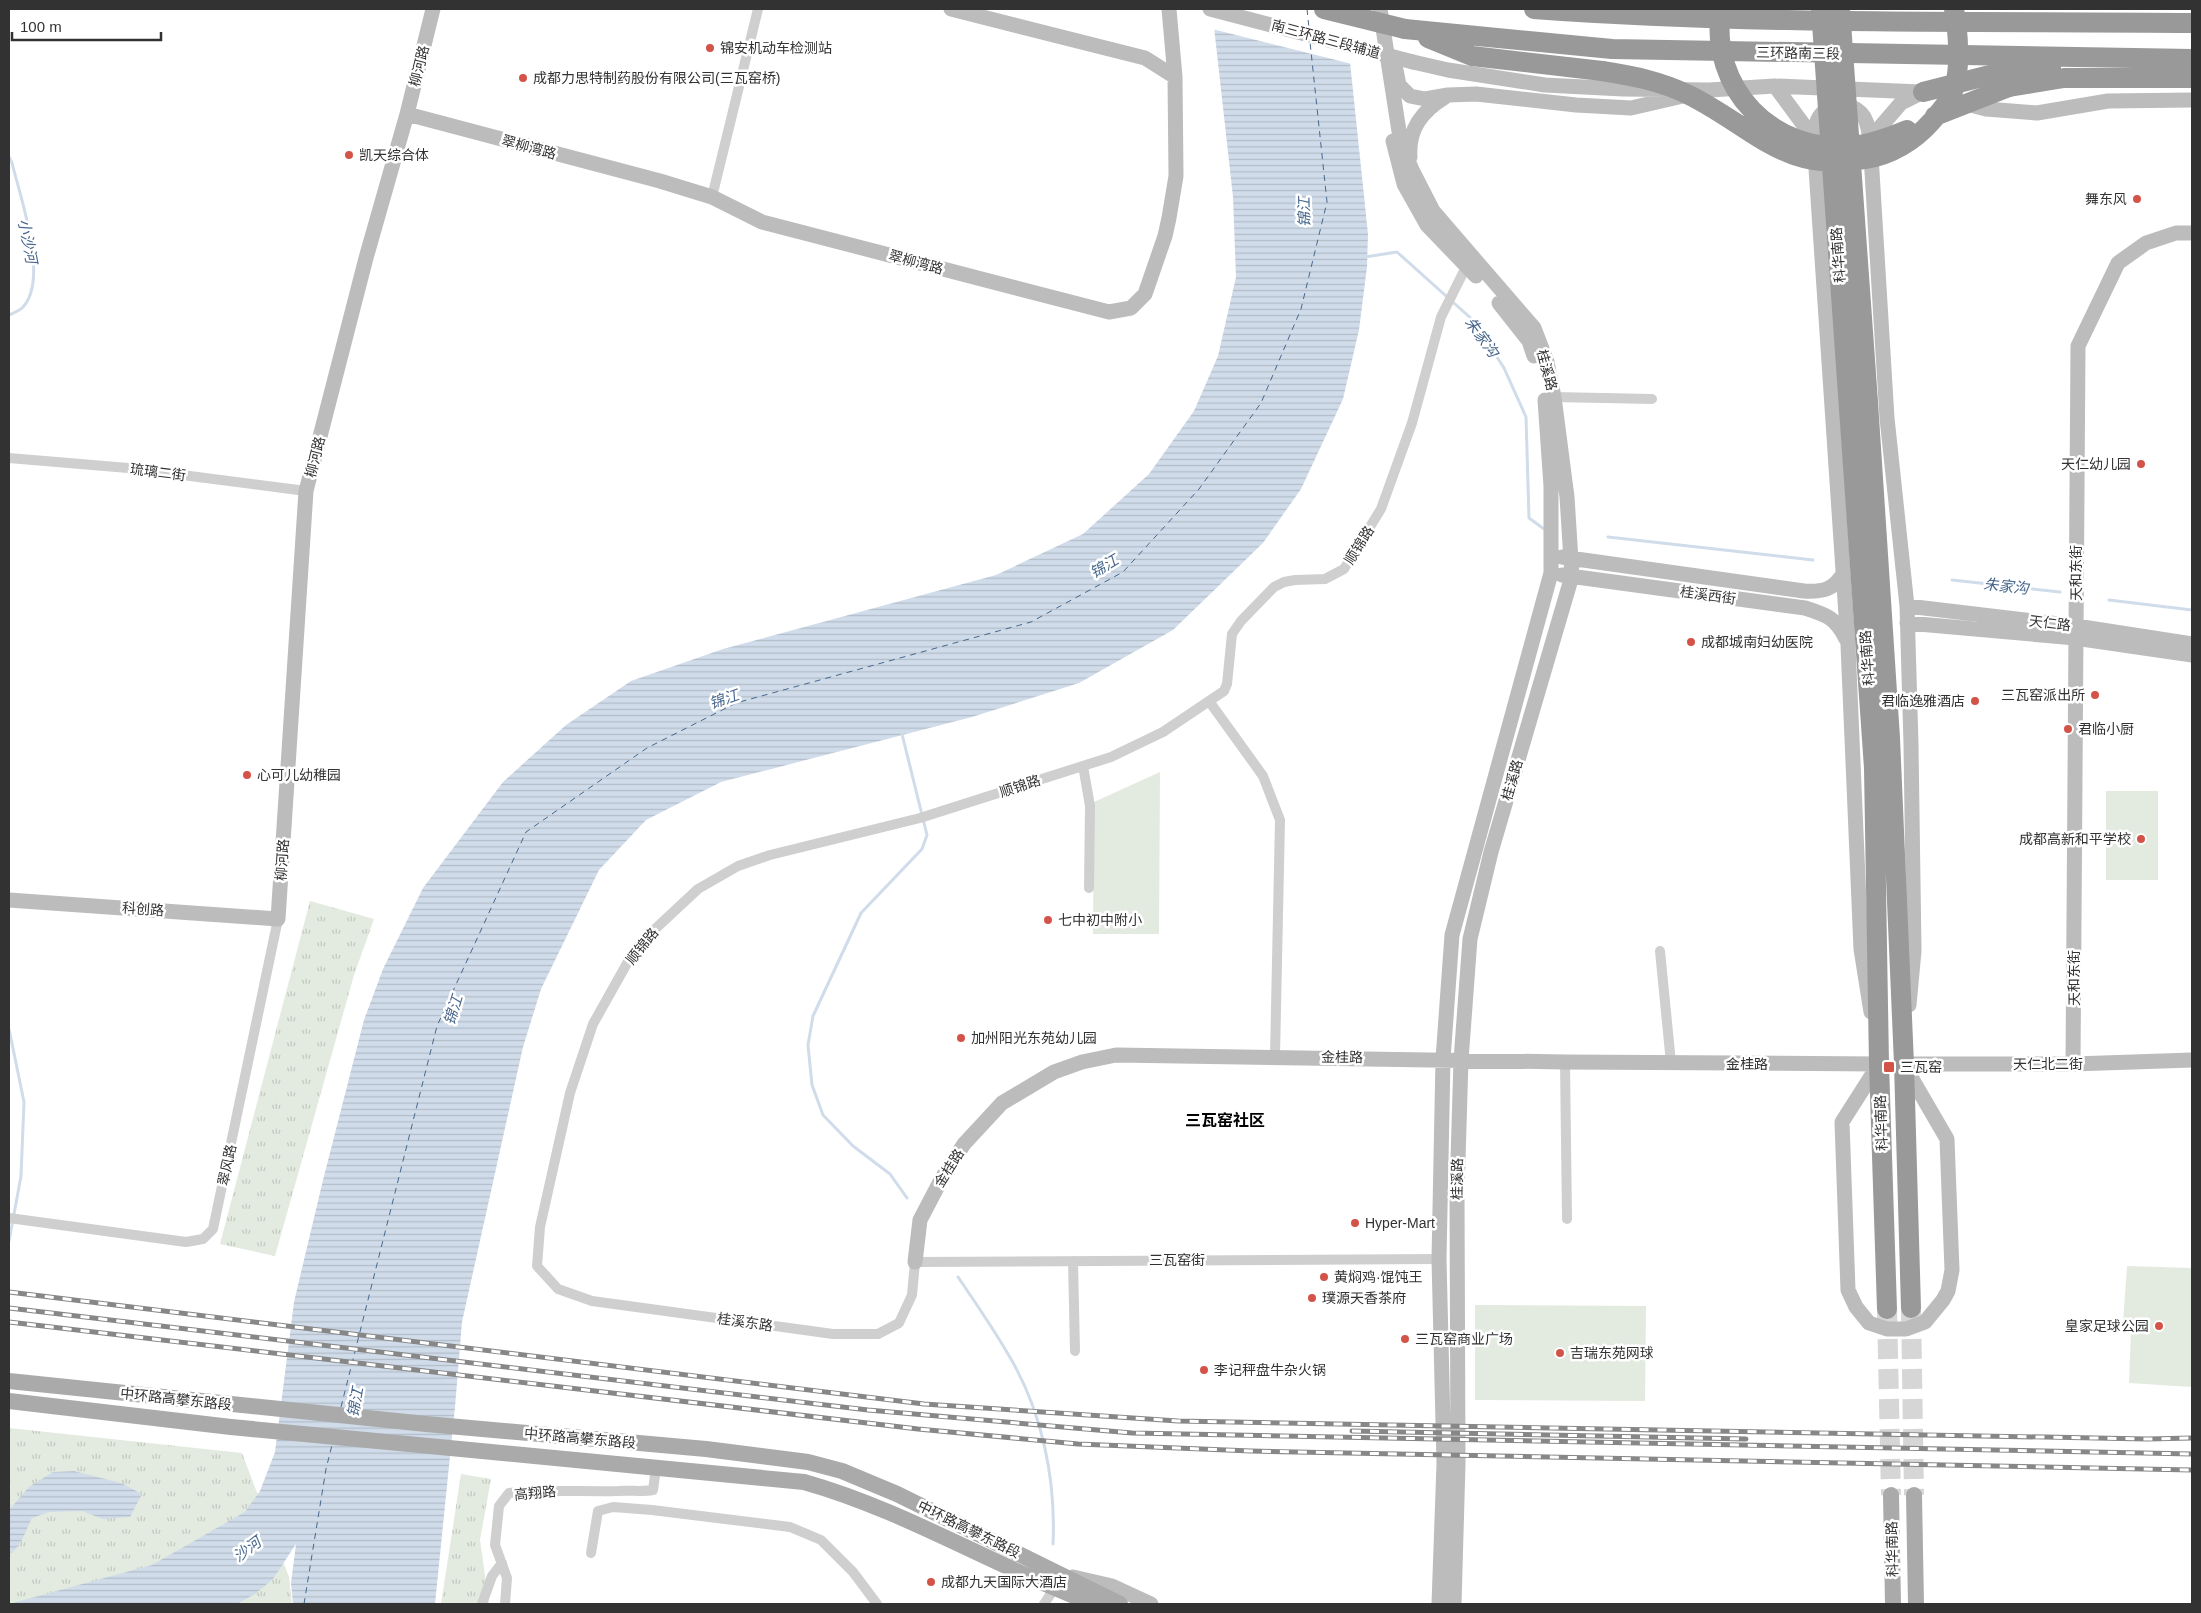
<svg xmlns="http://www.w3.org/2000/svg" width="2201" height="1613" viewBox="0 0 2201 1613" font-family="Arial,'Noto Sans SC',sans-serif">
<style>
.green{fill:#e3eadf}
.park{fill:url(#park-tufts)}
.water{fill:url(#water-rules)}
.pier{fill:#fff}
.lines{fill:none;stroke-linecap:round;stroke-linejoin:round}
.stream{stroke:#d0dcea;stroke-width:3}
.ferry{stroke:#47678c;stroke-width:1;stroke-dasharray:6 5;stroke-linecap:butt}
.highway-tunnel{stroke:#d6d6d6;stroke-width:20;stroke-dasharray:20 10;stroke-linecap:butt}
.street{stroke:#cfcfcf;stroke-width:10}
.secondary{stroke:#bcbcbc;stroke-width:15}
.primary{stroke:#aaa;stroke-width:16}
.highway{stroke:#999;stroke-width:20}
.rail-casing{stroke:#878787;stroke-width:5}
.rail{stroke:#fff;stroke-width:3;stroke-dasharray:9;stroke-linecap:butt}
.secondary-bridge{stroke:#bcbcbc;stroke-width:15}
.highway-bridge{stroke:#999;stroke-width:20}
.poi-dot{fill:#d45348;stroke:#fff;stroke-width:2}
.labels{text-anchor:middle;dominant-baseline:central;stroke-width:5;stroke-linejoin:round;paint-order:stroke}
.street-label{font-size:14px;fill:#323232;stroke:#fff}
.poi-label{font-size:14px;fill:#323232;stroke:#fff;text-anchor:start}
.water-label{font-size:15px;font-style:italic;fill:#47678c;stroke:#fff}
.quarter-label{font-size:16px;font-weight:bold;fill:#000;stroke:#fff}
</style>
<defs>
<pattern id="park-tufts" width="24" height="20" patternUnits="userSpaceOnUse" patternTransform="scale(1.25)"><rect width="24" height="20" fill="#e3eadf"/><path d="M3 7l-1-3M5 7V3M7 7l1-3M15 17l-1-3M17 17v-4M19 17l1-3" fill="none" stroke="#c3c9c0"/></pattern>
<pattern id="water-rules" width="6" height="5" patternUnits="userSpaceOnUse" patternTransform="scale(1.25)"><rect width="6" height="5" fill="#d0dcea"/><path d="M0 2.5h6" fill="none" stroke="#b3bdc9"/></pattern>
</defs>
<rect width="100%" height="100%" fill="#fff"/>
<path class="green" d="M1160,772L1159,934H1093L1094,802Z
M2106,791H2158V880H2106Z
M2127,1266L2192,1268V1387L2129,1383L2131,1330L2123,1323Z
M1475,1305L1646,1306L1645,1401L1475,1400Z"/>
<path class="park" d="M310,901L374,919L354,975L275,1256L220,1244Z
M9,1428L242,1453L289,1577L292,1604H9Z
M461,1474L491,1479L480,1540L489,1604H441Z"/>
<path class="water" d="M1212,9L1350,62L1368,234L1367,267L1359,330L1343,399L1301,489L1263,543L1173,630L1079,683L972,717L721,782L646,820L599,870L541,989L523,1047L462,1322L455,1407L435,1604H293L291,1583L296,1544L273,1579L255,1594L237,1604H9L152,1565L245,1512L260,1491L275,1452L294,1302L323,1180L364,1020L383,969L423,888L503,782L566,725L631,681L723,649L996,575L1083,534L1149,474L1194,411L1218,356L1236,277L1233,197Z
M74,1471L121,1483L142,1494L130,1517L103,1519L82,1511L49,1512L32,1518C26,1529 21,1549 9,1554V1510L29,1487L53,1472Z"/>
<path class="pier" d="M1210,9H1348L1352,64L1212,29Z"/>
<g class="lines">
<path class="stream" d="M9,157L12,163C20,196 50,281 22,308C19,311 13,313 9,315
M1365,257L1397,252L1474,321L1504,368L1526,417L1529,518L1544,529
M1608,537L1813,560
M1952,580L2060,592
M2109,600L2192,610
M902,734L927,835L922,849L861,913L813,1016L808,1045L812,1085L823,1115L853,1146L890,1174L907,1198
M9,1029L24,1102L21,1176L9,1241
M958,1277C975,1302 993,1328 1008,1354C1042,1410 1056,1479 1053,1544"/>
<path class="ferry" d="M1307,9L1309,28
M341,1407L437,1026L526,832L647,748L736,703L1031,622L1123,572L1199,489L1261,403L1301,309L1327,202L1310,42
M304,1604L326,1469L332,1445"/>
<path class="highway-tunnel" d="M1887,1309L1891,1495
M1911,1309L1914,1495"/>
<path class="street" d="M712,197L758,9
M1554,397L1652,399
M9,458L128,468L306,491
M1209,701L1263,776L1280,820L1275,1056
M1083,766L1090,806L1089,888
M1660,951L1671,1063
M1565,1062L1567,1219
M9,1218L186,1242L203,1239L213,1229L278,919
M1439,1259L915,1262L912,1295L899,1323L878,1334H833L592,1301L558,1289L537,1266L540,1227L570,1093L593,1024L630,958L654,930L698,889L738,866L770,855L920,818L1111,757L1163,732L1224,691L1227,684L1232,634L1241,621L1274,587L1284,582L1295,580L1325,579L1344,569L1381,509L1412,423L1441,317L1468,263
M1073,1261L1075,1351
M591,1553L598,1511L613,1507L652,1510L790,1527L821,1540L853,1572L877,1604
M482,1604L492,1576L502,1563
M505,1604L507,1578L495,1545L499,1506L509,1493C545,1489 582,1492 618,1491C630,1490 642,1492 653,1490L656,1468
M1044,1604L1054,1589"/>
<path class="secondary" d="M951,9L1145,58L1175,77
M1380,9L1401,144L1412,170L1433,211L1534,328L1547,362L1554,397L1567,497L1572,576L1491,852L1470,939L1461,1060L1457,1193L1458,1464L1454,1604
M1413,62L1448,70L1545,85L1623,89L1709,90L1775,86L1921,92
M1396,70L1399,85L1410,96L1425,99L1448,95L1476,94L1576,105L1631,108L1683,96
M1775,86L1814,139L1848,645L1861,949L1871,1012
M1963,103L1986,109L2037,113L2108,101L2192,100
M407,114L660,181L712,197L762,222L1109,312L1131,308L1145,294L1165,236L1169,218L1176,176L1175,77L1169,9
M1814,139C1815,133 1815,124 1818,119C1826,104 1849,101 1861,113C1868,120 1868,130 1870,139
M1393,141L1404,184L1427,225L1476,276
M1410,157C1408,129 1422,111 1445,97
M1499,303L1529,341L1534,356
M1562,557L1804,591C1823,592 1833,590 1843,574
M1562,575L1805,608C1827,615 1836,618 1846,639
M1907,606L2076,626L2192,644
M1907,623L2075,638L2192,655
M9,900L278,919L306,491L366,258L407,114L433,9
M1909,1005L1914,951L1911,744L1907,606L1887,418L1870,139L1901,103L1923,92
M1879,1064L1842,1122L1848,1290L1856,1307L1869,1323L1887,1329H1906L1925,1322L1943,1300L1948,1291L1952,1270L1947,1139L1904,1065
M1904,1064H2073L2192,1060
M2073,1064L2078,346L2118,263L2146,243L2176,233H2192
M915,1262L920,1220L942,1178L964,1144L1002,1103L1054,1072L1082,1062L1116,1055L1565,1062L1879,1064
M1073,1577L1112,1586L1151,1604
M1439,1604L1444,1464L1439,1259L1443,1059L1452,935L1551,573V486L1545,400"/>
<path class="primary" d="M9,1381L426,1424L706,1449L808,1462L842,1471L897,1494L1120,1604
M9,1401L231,1427L804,1482C875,1502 941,1536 1008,1567C1036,1581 1064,1591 1092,1604
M1891,1495L1893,1604
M1914,1495L1916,1604"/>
<path class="highway" d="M1534,9C1753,25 1973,21 2192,23
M1405,29L1612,49L2192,59
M1428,38L1472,56L1602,71
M2009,87L2064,78H2192
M1923,92L1986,76L2051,67
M1868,402L1890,738L1904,1064L1911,1308
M1849,409L1874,768L1879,1064L1887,1309"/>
<g class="rail-casing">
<path id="rail" d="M9,1292L924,1404L1178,1421L2147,1439L2192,1438
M9,1308L868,1410L1132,1433L2192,1454
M9,1322L918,1429L1078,1444L1251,1451L2192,1470
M1352,1431L1746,1439"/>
</g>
<use href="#rail" class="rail"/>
<path class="secondary-bridge" d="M1210,9L1413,62"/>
<path class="highway-bridge" d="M1324,9L1405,29
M1721,9C1709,88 1772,154 1853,146C1871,144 1890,137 1907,130
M1821,9L1849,409
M1840,9L1868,402
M1602,71C1634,76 1660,81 1689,95C1755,128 1784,174 1866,159C1891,155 1914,141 1931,122C1939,113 1951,100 1954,88C1961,67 1958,30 1954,9
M1935,116L2009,87"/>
</g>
<g class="poi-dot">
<circle cx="710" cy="48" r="5"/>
<circle cx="523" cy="78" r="5"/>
<circle cx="349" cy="155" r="5"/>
<circle cx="2137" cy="199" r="5"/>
<circle cx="2141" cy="464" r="5"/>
<circle cx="1691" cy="642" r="5"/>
<circle cx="2095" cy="695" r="5"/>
<circle cx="1975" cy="701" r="5"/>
<circle cx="2068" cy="729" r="5"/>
<circle cx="247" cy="775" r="5"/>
<circle cx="2141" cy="839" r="5"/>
<circle cx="1048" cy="920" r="5"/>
<circle cx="961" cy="1038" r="5"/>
<rect x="1883" y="1061" width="12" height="12" rx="2.5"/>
<circle cx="1355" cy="1223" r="5"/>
<circle cx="1324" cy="1277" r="5"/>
<circle cx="1312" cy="1298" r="5"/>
<circle cx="2159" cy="1326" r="5"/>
<circle cx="1405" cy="1339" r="5"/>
<circle cx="1560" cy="1353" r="5"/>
<circle cx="1204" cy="1370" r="5"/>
<circle cx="931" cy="1582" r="5"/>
</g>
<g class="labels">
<g class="street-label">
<text transform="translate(1326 39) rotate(15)">南三环路三段辅道</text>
<text transform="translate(1798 53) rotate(1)">三环路南三段</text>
<text transform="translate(419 66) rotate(-76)">柳河路</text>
<text transform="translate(529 147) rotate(15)">翠柳湾路</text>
<text transform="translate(1838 255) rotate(-94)">科华南路</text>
<text transform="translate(916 262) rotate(15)">翠柳湾路</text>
<text transform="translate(1547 370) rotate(75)">桂溪路</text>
<text transform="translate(315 457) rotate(-76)">柳河路</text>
<text transform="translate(158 472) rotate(7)">琉璃二街</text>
<text transform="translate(1359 545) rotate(-58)">顺锦路</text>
<text transform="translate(2076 573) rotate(-90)">天和东街</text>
<text transform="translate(1708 595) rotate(8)">桂溪西街</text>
<text transform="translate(2050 623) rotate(7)">天仁路</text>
<text transform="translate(1867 658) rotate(-94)">科华南路</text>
<text transform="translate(1512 780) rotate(-74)">桂溪路</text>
<text transform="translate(1020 786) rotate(-18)">顺锦路</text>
<text transform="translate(282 860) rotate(-86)">柳河路</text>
<text transform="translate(143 909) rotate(4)">科创路</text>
<text transform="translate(642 946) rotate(-51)">顺锦路</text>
<text transform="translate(2074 978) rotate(-90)">天和东街</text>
<text transform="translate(1342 1057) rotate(1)">金桂路</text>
<text x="1747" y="1064">金桂路</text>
<text x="2048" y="1064">天仁北二街</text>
<text transform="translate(1881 1123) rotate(-92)">科华南路</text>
<text transform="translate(227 1165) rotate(-78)">翠风路</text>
<text transform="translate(949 1168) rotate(-58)">金桂路</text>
<text transform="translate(1457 1179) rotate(-89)">桂溪路</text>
<text x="1177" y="1260">三瓦窑街</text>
<text transform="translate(745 1322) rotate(8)">桂溪东路</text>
<text transform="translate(176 1399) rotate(6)">中环路高攀东路段</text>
<text transform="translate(580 1438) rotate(5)">中环路高攀东路段</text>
<text transform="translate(535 1493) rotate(-5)">高翔路</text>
<text transform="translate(969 1529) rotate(26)">中环路高攀东路段</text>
<text transform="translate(1892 1549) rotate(-91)">科华南路</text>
</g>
<g class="poi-label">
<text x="720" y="48">锦安机动车检测站</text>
<text x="533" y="78">成都力思特制药股份有限公司(三瓦窑桥)</text>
<text x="359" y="155">凯天综合体</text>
<text x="2127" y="199" text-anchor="end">舞东风</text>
<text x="2131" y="464" text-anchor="end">天仁幼儿园</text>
<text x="1701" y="642">成都城南妇幼医院</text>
<text x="2085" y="695" text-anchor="end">三瓦窑派出所</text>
<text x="1965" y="701" text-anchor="end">君临逸雅酒店</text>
<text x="2078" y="729">君临小厨</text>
<text x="257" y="775">心可儿幼稚园</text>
<text x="2131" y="839" text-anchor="end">成都高新和平学校</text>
<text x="1058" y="920">七中初中附小</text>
<text x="971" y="1038">加州阳光东苑幼儿园</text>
<text x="1900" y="1067">三瓦窑</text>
<text x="1365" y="1223">Hyper-Mart</text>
<text x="1334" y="1277">黄焖鸡·馄饨王</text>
<text x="1322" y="1298">璞源天香茶府</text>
<text x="2149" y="1326" text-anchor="end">皇家足球公园</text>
<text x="1415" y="1339">三瓦窑商业广场</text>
<text x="1570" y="1353">吉瑞东苑网球</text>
<text x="1214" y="1370">李记秤盘牛杂火锅</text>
<text x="941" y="1582">成都九天国际大酒店</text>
</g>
<g class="water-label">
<text transform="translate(1304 212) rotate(-91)">锦江</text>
<text transform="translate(28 241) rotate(79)">小沙河</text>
<text transform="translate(1482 337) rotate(54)">朱家沟</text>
<text transform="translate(1104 566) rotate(-31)">锦江</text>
<text transform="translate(2006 586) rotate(6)">朱家沟</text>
<text transform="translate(724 699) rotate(-19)">锦江</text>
<text transform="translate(453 1010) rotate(-73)">锦江</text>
<text transform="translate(355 1402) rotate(-80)">锦江</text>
<text transform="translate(247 1549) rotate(-37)">沙河</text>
</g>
<g class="quarter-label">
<text x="1225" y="1120">三瓦窑社区</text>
</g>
</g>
<rect width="2201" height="1613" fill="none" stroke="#323232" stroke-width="20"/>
<path d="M12 32v8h149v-8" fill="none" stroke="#323232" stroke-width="2.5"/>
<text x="20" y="32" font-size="15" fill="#323232" stroke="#ffffff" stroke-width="4" paint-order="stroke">100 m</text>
</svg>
